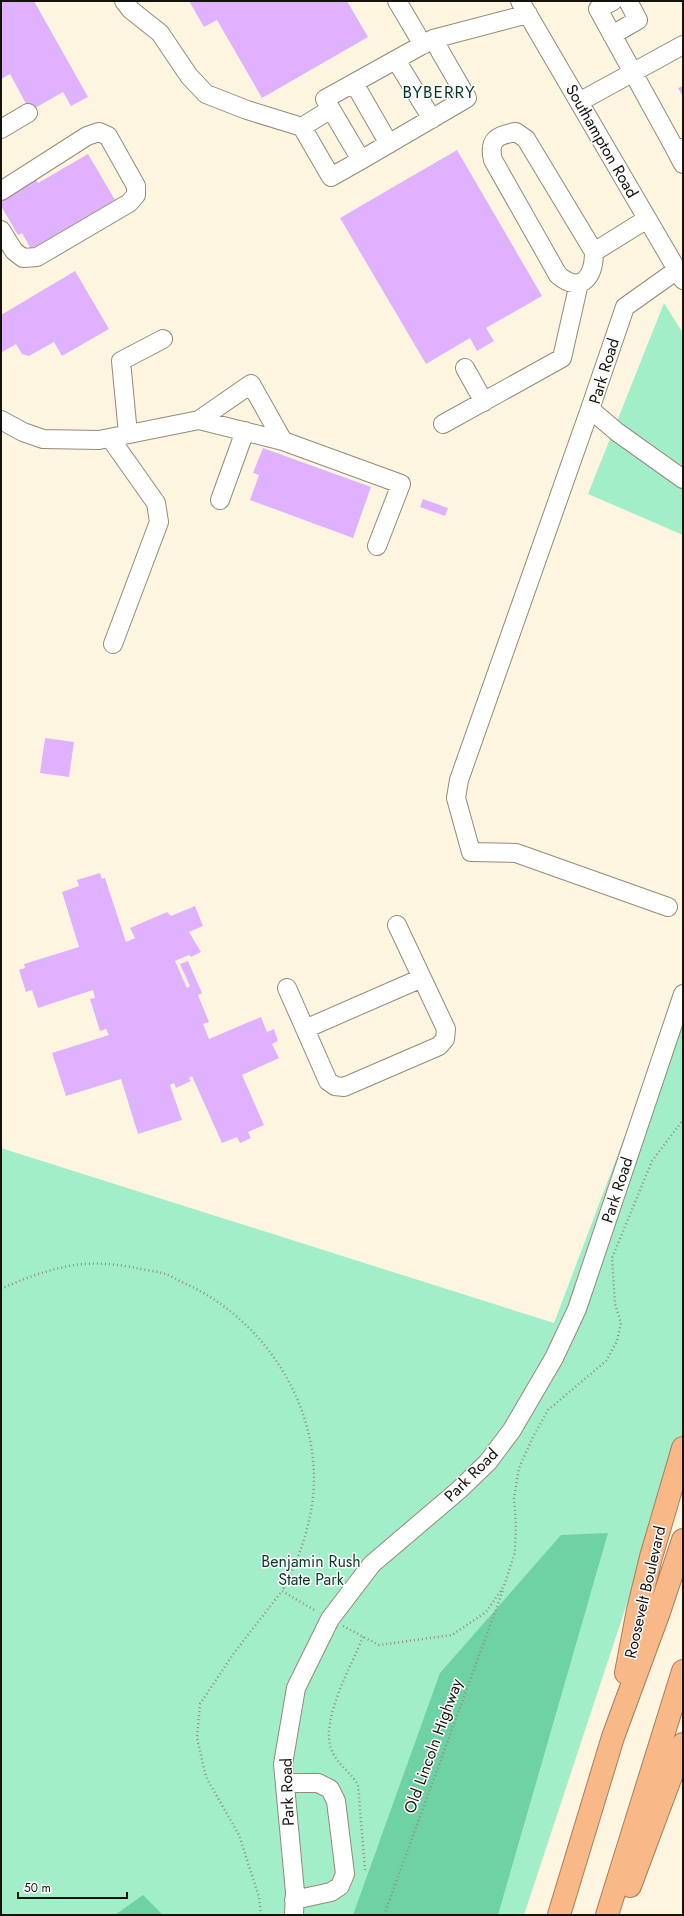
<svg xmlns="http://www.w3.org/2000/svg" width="684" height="1916" viewBox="0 0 684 1916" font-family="Jost,sans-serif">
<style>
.green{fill:#a2eec9}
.forest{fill:#6fd2a5}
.building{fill:#dfb1fe}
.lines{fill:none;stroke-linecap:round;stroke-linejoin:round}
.minor-casing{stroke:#938b78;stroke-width:20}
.highway-casing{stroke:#a97e5c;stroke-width:24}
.path{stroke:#958e80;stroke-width:2.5;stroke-dasharray:1 3;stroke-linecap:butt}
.minor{stroke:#fff;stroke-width:18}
.highway{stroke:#f9b888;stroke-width:22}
.labels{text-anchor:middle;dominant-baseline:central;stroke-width:3;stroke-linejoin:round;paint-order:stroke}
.street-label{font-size:16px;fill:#15120b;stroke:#fff}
.park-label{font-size:16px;fill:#093725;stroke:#fff}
.neighbourhood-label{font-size:17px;letter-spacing:1px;fill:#00372a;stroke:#fff}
</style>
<rect width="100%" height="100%" fill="#fef5e0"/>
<path class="green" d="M664,303L683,333V535L588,494Z
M683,982V1434L524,1915H1V1148L554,1323Z"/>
<path class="forest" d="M608,1533L498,1915H353L440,1673L561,1535Z
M143,1895L163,1915H115Z"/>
<path class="building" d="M1,1H34L88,97L71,106L63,92L30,111L10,74L1,79Z
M189,1H347L368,37L262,98L217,20L204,27Z
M683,86V97L678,88Z
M457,150L542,296L486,328L494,341L477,351L470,338L426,364L340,218Z
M88,154L115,200L31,249L22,233L18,235L1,206V200L36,179L38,183Z
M75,271L109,329L62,356L54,342L29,356L22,354L16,344L2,352L1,315Z
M263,448L371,487L353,538L250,500L259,475L253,473Z
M423,499L448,508L445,516L420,507Z
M45,738L74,742L69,777L40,773Z
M100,873L102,879L105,878L126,942L135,938L130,928L167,912L171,916L195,906L203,926L189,932L201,952L191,957L189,955L175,961L187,988L190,986L180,964L188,961L202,993L198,995L209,1022L203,1024L209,1039L261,1017L267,1032L274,1029L278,1041L272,1044L279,1058L242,1075L264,1125L248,1132L251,1138L240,1143L237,1137L222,1143L192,1076L189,1078L191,1081L176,1088L174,1083L170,1085L182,1120L138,1134L121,1079L66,1096L52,1053L109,1035L106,1029L100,1031L90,999L95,998L93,990L38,1008L32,990L26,992L19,970L25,968L24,964L79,947L62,892L79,886L77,880Z"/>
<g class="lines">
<g class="minor-casing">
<path id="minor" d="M124,1L131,10L160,33L189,76L206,94L247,110L302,127
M397,1L423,45
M520,1L683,280
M613,1L598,9L674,147L683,148
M612,35L638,20L628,1
M433,39L467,98L361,160L325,99L433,39L528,14
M396,60L432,119
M354,83L389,144
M579,102L683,45
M331,109L302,127L331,177L361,160
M1,129L28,113
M674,147L683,164
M1,191L87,136L99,132L108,136L136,186V195L129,203L37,257L23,258L14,251L1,230
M594,252L526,139L516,132C497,135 488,140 493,160L558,275C582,295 594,276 594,252L647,219
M677,270L625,307L590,409L617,432L683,479
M465,368L484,402
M590,409L459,780L456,798L471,852L516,853L668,907
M1,420L23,432L43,439L99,440L199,420L251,384L283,441L401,484L377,546
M199,420L283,441
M443,424L562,358L579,283
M128,434L121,361L163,339
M110,438L156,503L159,522L113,644
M220,500L245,431
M287,988L328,1081L335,1086L344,1087L439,1046L445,1039L446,1029L397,925
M305,1029L422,978
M285,1783H318L330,1789L336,1801L345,1874L340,1886L331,1892L294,1900
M294,1915L295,1892L283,1764L296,1688L330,1619L372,1564L459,1490L488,1462L512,1430L554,1358L577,1309L683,994"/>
</g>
<g class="highway-casing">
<path id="highway" d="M626,1673L638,1610L651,1557L683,1448
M630,1886L683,1744
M559,1915L613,1737L659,1612L683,1540
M607,1915L683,1671"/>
</g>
<path class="path" d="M1,1289C24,1278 50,1269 75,1265C94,1262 117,1264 136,1268C144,1270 154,1271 162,1273C170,1275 177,1280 184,1283C265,1319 322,1408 313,1497C309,1531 298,1561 282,1591
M343,1626L379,1645L452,1635L486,1612L504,1586L515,1552L516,1524L514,1498L519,1468L533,1437L548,1410L606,1361L617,1341L621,1323L615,1304L612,1258L652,1161L683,1120
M363,1637C351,1666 321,1719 331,1748C336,1764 351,1772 358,1785L365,1870
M261,1915L259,1897L239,1835L206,1777L197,1738L200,1704L234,1653L282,1591L316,1611
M384,1915L503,1590"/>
<use href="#minor" class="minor"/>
<use href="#highway" class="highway"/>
</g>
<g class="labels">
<g class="street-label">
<text transform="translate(602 141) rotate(60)">Southampton Road</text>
<text transform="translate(604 371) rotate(-73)">Park Road</text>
<text transform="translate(617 1190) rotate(-72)">Park Road</text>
<text transform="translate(471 1475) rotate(-45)">Park Road</text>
<text transform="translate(645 1592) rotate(-77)">Roosevelt Boulevard</text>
<text transform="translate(433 1746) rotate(-70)">Old Lincoln Highway</text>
<text transform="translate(287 1792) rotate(-92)">Park Road</text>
</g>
<g class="park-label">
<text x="311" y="1561">Benjamin Rush<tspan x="311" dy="18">State Park</tspan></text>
</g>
<g class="neighbourhood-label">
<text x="439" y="92">BYBERRY</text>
</g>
</g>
<rect width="684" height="1916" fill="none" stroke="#15120b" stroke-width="4"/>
<path d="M18 1892v6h109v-6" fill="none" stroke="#15120b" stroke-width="2"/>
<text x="24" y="1892" font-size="12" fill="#15120b" stroke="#ffffff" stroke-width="3" paint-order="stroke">50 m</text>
</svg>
